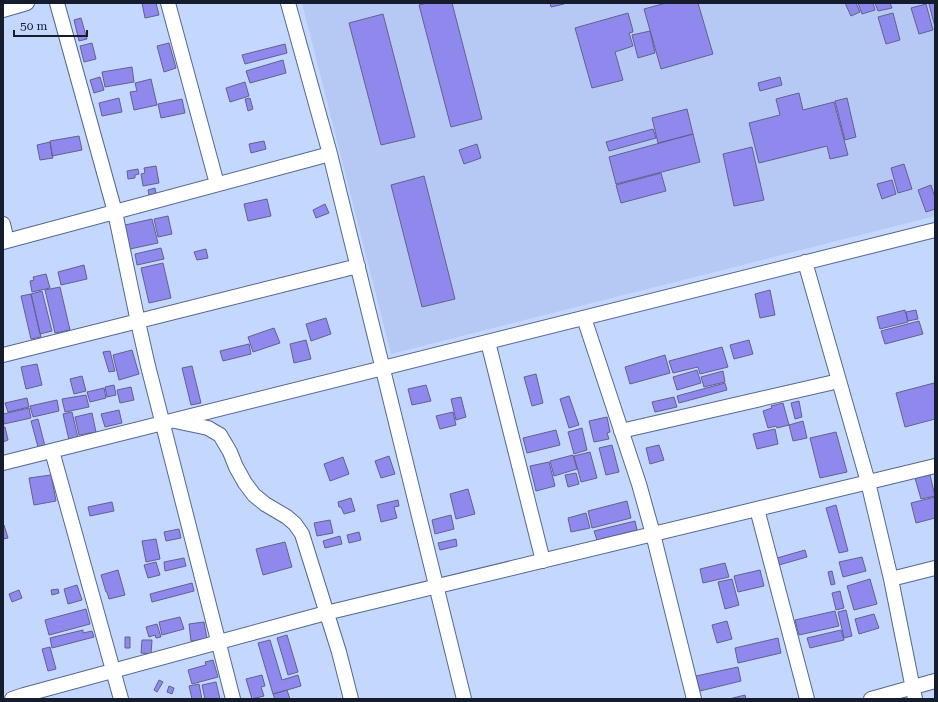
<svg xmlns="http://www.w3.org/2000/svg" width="938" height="702" viewBox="0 0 938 702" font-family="'Roboto Serif',serif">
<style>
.built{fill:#b6c9f4}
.building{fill:#9089ed;stroke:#62618d}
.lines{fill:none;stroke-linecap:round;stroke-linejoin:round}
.minor-casing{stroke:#546891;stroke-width:16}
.minor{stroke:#fff;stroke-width:14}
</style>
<rect width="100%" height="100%" fill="#c4d7fd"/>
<path class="built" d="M302,3H935V216L391,354Z"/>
<path class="building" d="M142,3H156L159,15L145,18Z
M427,3H452L482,119L451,127L419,5Z
M550,3H564V4L551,7Z
M666,3H698L713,54L661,69L644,9Z
M845,3H856L860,12L851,16Z
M858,3H873L875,10L862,14Z
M875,3H890L892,8L878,11Z
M935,3V27L929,4Z
M926,4L933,30L919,34L911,8Z
M628,13L632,27L633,32L629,33L633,46L615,52L623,80L592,88L575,28Z
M893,13L900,40L886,44L878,17Z
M383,14L415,137L381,145L349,23Z
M81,18L87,39L79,41L74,20Z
M650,31L655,53L638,58L632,35Z
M92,43L96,59L84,62L80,46Z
M169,43L176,68L164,72L157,46Z
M285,44L287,53L245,64L242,55Z
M283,60L286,73L250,83L246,71Z
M132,67L134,82L105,87L102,72Z
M100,77L104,90L94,93L90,80Z
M780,77L782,85L760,91L758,83Z
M151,79L157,105L134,110L130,92L137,91L135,83Z
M245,82L249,96L230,102L226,88Z
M799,93L803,110L834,102L848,155L830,159L827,146L759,163L749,123L780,115L776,99Z
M119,98L122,112L102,116L99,103Z
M250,98L253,109L248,111L245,99Z
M847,98L856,137L845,140L835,101Z
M182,99L185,113L161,118L158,104Z
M687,109L693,134L658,143L652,118Z
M653,129L656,138L609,151L606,142Z
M693,134L700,162L616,184L609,157Z
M79,136L82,150L52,156L50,141Z
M264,141L266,149L251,153L249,144Z
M50,142L53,158L40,160L37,145Z
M477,144L481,158L464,164L459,150Z
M752,147L764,200L734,206L723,154Z
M904,164L912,189L898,193L891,168Z
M156,166L159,183L143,186L141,174L145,173L144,168Z
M138,169L139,174L135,175V178L128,179L127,171Z
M661,173L666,191L621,203L616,185Z
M424,176L455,299L422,307L391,185Z
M892,180L896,194L882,199L877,184Z
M931,185L935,198V209L926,212L918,190Z
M155,188L156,194L149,195L148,190Z
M267,199L271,216L248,221L244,204Z
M325,204L329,213L316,218L313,210Z
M168,216L172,234L158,237L154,219Z
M152,219L158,243L130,249L125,225Z
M161,248L164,259L137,265L135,254Z
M206,249L208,258L197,260L194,252Z
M163,263L171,298L149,303L141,268Z
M84,265L87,279L61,285L58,272Z
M46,274L50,288L32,292L30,281L34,280L33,277Z
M60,287L70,330L55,333L45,290Z
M770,290L775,315L760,318L755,294Z
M42,291L52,331L40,334L31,294Z
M31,294L41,337L31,339L21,296Z
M905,310L908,322L880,329L877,317Z
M916,310L918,319L908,321L906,312Z
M326,318L331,334L311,341L306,324Z
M919,321L923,334L885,344L881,331Z
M274,328L280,343L253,352L248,337Z
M306,340L311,359L294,363L290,344Z
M749,340L753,354L734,359L730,345Z
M249,344L251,354L223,361L220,351Z
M722,347L728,367L700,374L698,367L673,373L669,361Z
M132,350L139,374L119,380L113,355Z
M110,351L115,371L109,372L103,352Z
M665,355L670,373L630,384L625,367Z
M37,364L42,385L26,389L21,367Z
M192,366L201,403L191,405L182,368Z
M697,370L701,383L677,390L673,377Z
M723,371L725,382L704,387L701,377Z
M536,374L543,403L532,406L524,377Z
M82,376L86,391L74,394L70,379Z
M725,383L727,390L679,403L677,396Z
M934,383L935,388V419L905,427L896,393Z
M114,385L116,395L107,397L105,387Z
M426,385L431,401L412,405L408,389Z
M131,387L134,400L120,403L117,390Z
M104,388L106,398L90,402L87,392Z
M86,395L89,407L65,412L62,399Z
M569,396L579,425L569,428L560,399Z
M461,397L466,417L456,420L451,399Z
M674,397L677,407L655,412L652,402Z
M27,398L29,407L8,412L5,403Z
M57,400L59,411L33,417L30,406Z
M799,401L802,417L795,419L791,403Z
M783,403L789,425L777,428L776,426L768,428L763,411L772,408L771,406Z
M29,408L31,418L4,424L3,414Z
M119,410L122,423L105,427L101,414Z
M72,412L78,438L69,440L63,414Z
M453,412L456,425L440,429L436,416Z
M92,413L96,432L79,435L75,417Z
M607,417L610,432L607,433L609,439L594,442L589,421Z
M38,419L45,446L38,447L31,421Z
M803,421L807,438L793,441L789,425Z
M5,427L8,440L3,442V428Z
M582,428L587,450L574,454L568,432Z
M775,429L778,444L757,449L753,434Z
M556,430L560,445L527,453L523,438Z
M836,432L847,472L820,478L810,438Z
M612,445L619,472L606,475L599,448Z
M659,445L664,460L650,464L646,448Z
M590,452L597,478L581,482L574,456Z
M573,455L577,469L554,476L550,461Z
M389,456L395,474L381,478L375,461Z
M343,457L349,474L330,481L324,464Z
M549,462L555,486L536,491L530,466Z
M576,473L579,484L568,487L565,475Z
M51,475L56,501L34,505L29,478Z
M930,475L935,496L921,499L915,478Z
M468,489L475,514L456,519L450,494Z
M935,497V518L916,523L911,503Z
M351,498L355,511L344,514L341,507H339L338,502Z
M398,500L399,506L394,507L397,518L381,522L377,505Z
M627,501L631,518L592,528L588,511Z
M112,502L114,511L90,516L88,507Z
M836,505L848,551L839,553L826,508Z
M586,513L590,528L571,532L568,518Z
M451,515L454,529L435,534L432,520Z
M330,520L333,533L317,536L314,523Z
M635,521L637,530L597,540L594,531Z
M3,525H4L8,538L3,539Z
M179,529L181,538L166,541L164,532Z
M359,532L361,540L349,543L347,535Z
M340,536L342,544L325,548L323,541Z
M156,539L160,559L146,562L142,541Z
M456,539L457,546L440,550L438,543Z
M285,542L292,567L263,575L256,549Z
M805,550L807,557L779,565L777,558Z
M862,557L866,571L843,577L839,562Z
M184,558L186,566L165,571L164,562Z
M156,562L160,575L148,578L144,565Z
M725,563L729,577L703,583L700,569Z
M118,570L125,595L109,599L107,592H106L101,575Z
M760,570L764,586L738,592L734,576Z
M832,571L835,584L831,585L828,572Z
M732,579L739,605L725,609L718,582Z
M870,579L877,604L854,610L847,586Z
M192,583L194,591L152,602L150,594Z
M77,585L82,600L68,604L64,589Z
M58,589L59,593L52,595L51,590Z
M19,590L22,598L12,602L9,594Z
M840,591L844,608L836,610L832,593Z
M86,609L90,624L49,635L45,620Z
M846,610L852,636L844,638L838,612Z
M835,611L839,626L799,635L795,620Z
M874,614L879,628L859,634L855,619Z
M180,617L184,629L162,635L159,622Z
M727,621L732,639L717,643L712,625Z
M204,622L207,639L191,641L189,624Z
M157,624L161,637L156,638L155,635L149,637L146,627Z
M83,630V633L92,631L94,637L52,648L50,638Z
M841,630L844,640L810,648L807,638Z
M287,635L298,672L288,675L277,638Z
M125,637H130V648H125Z
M778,638L781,653L738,663L735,648Z
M142,640H152L151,654L141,653Z
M270,640L282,680L298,675L301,686L273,694L258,643Z
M50,647L56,669L48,671L42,649Z
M213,660L218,677L192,684L188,670L206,665L205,662Z
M738,667L741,681L700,691L696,676Z
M262,675L265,686L261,687L264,696L252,699L246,679Z
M159,680L163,682L157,692L154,690Z
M216,682L220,699H205L202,685Z
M199,684L202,699H192L189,686Z
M169,686L174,688L172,694L167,692Z
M287,690L290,699H275L273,694Z
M745,695L746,699H729Z"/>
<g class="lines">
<g class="minor-casing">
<path id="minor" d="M57,3L115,212L138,322L148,366L233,699
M168,3L217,184
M288,3L330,154L464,699
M3,10L27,3
M3,224L7,241
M3,242L330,154
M805,262L868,482L891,579L915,699
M584,318L639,484L653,534L694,699
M488,342L543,561
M3,355L358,266
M175,421L208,428L220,435L230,452L236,467L245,483L254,495L265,504L287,517L295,524L302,534L339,652L351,699
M621,431L839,381
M52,451L121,699
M3,463L935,230
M757,509L807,699
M891,579L935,568
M12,699L24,695L326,613L935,466
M871,699L935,681"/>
</g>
<use href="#minor" class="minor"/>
</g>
<rect width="938" height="702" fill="none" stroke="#141c2d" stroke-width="8"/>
<path d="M14 30v6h73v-6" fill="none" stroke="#141c2d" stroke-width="2"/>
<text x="20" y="30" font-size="12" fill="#141c2d" stroke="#c4d7fd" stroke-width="3" paint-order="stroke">50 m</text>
</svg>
